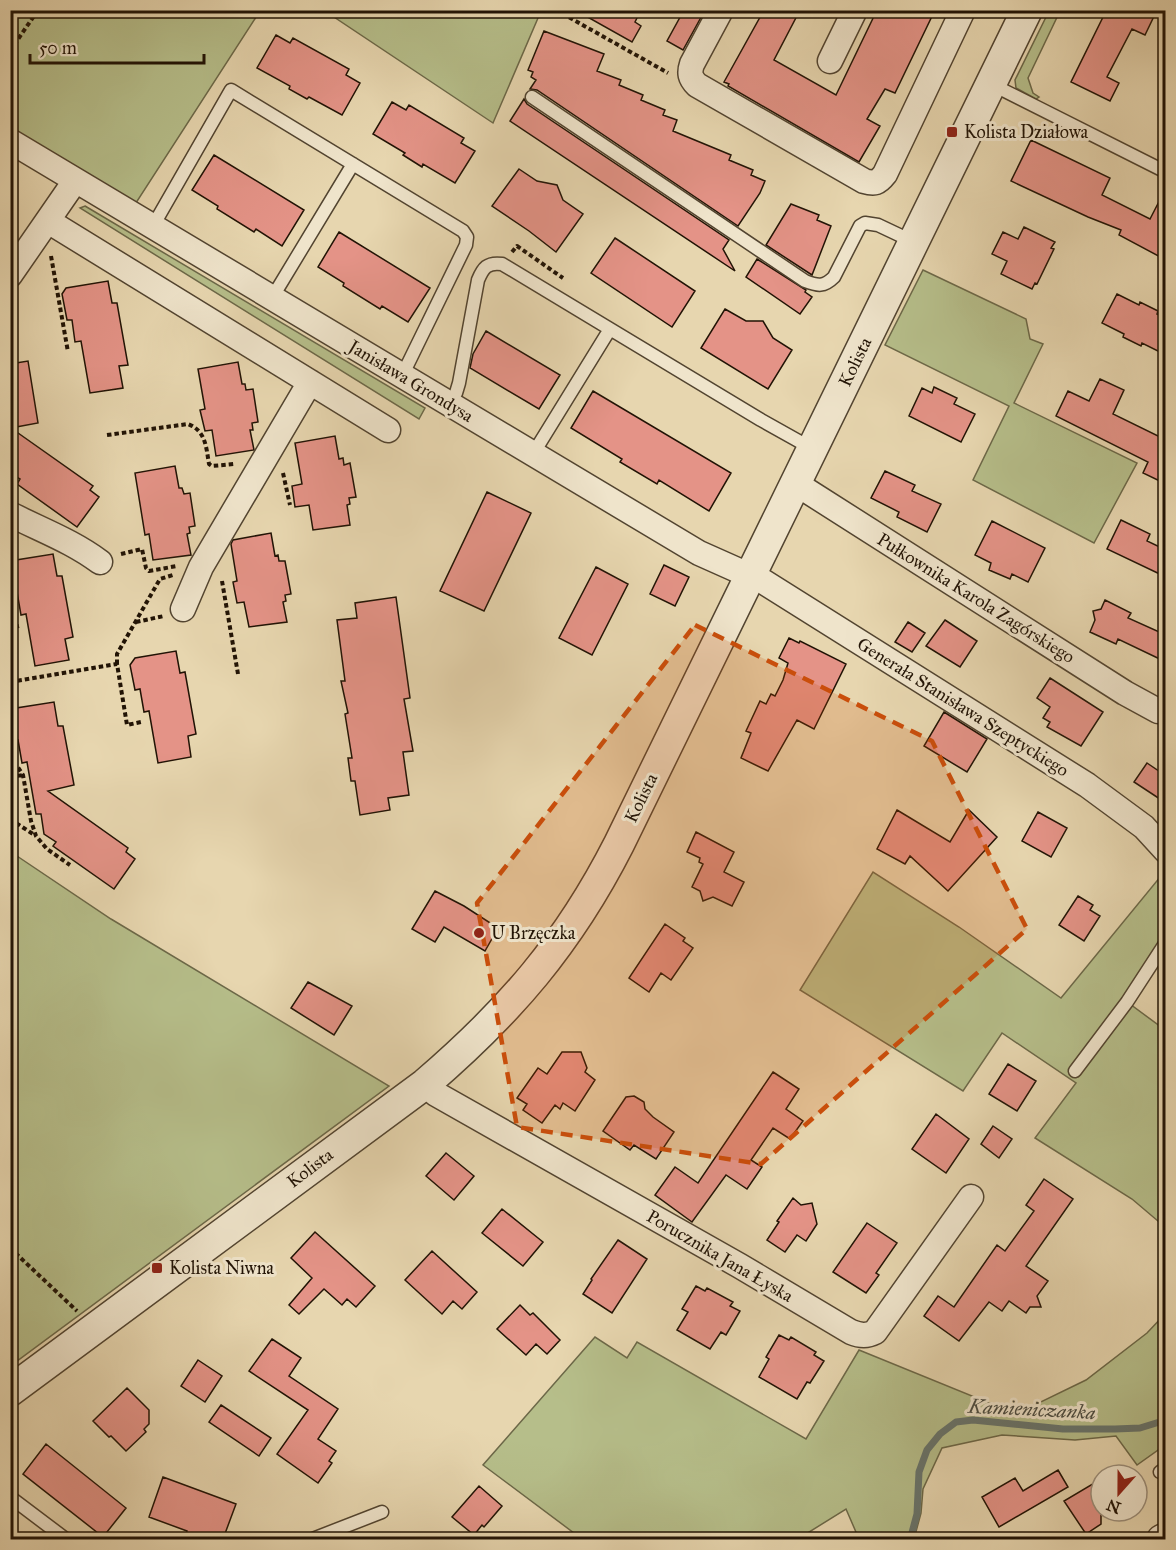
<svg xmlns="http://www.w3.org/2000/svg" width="1176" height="1550" viewBox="0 0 1176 1550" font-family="'IM FELL Great Primer',serif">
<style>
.green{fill:#b6be8a;stroke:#6c6848;stroke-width:1.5}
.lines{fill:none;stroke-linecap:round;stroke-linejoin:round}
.stream{stroke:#68756d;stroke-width:7}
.building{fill:#e49387;stroke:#211305;stroke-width:1.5}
.service-casing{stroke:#524430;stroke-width:15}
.minor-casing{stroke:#524430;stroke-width:27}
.tertiary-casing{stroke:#524430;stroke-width:33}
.path{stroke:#211305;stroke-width:4;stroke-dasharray:4.5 3;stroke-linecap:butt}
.service{stroke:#efe4cb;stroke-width:12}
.minor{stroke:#efe4cb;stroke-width:24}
.tertiary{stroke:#efe4cb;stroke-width:30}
.marked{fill:#ca4e0b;fill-opacity:0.2;stroke:#ca4e0b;stroke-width:4.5;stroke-dasharray:12 8;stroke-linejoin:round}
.poi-dot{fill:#8f2418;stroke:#efe4cb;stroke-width:2}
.labels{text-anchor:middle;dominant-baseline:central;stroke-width:6;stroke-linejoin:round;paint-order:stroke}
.poi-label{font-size:18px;fill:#211305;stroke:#efe4cb;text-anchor:start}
.street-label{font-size:18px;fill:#211305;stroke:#efe4cb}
.water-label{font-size:20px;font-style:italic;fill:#4b4c42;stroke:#efe4cb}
</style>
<rect width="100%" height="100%" fill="#e7d6af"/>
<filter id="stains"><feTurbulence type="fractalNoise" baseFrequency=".00333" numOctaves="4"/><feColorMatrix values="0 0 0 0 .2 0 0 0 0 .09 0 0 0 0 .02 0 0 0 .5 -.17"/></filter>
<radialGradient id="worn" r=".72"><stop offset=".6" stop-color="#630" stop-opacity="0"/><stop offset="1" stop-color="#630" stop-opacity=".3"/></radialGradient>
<path class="green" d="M10,11H260L134,206L11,129Z
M325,11H541L493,123Z
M1049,11H1060L1028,78L1033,93L1039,97L1036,99L1016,88L1015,80Z
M85,206L425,408L419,419L80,208Z
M923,270L1026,319L1030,339L1043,344L1014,403L1137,463L1094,543L973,480L1009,406L885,345Z
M11,852L111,919L389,1086L17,1361L10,1347Z
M1165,871V935L1155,950L1130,1004L1165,1030V1227L1132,1199L1035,1138L1076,1083L1002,1033L963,1091L800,990L873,872L959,927L1061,998Z
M1165,1314V1445L1137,1465L1116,1436L1075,1440L1002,1435L942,1448L923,1489L921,1513L914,1539H859L846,1509L798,1539H582L483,1465L595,1337L627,1358L637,1342L806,1439L859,1350L1016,1414L1086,1380L1147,1333Z"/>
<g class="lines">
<path class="stream" d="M910,1540L917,1514L919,1472L927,1450L940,1434L956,1422L973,1420L1063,1429H1115L1140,1428L1166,1420"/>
</g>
<path class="building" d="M575,10H641L635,22L641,26L632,42Z
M684,10H705L683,50L667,41Z
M764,10H800L774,60L836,95L877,10H935L895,93L885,89L867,119L880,126L859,162L728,86L729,84L724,82Z
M1095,10H1157L1145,35L1132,29L1107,77L1119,83L1110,101L1071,82L1104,15Z
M544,31L604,54L597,71L621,80L619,85L643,95L641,100L665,110L663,115L677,120L673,131L731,155L729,160L753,170L751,175L765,181L760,193L738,226L537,90L530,89L536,80L531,77L533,72L528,70Z
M276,35L290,43L293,38L349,69L346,75L360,83L342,115L309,97L307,99L289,89L290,86L257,68Z
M524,99L527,104L729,240L723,249L735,271L510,121Z
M392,102L406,110L409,105L464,138L461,143L475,151L455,183L423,164L422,167L403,155L405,153L373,134Z
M1031,140L1110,178L1102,195L1150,219L1166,188V260L1119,235L1121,230L1088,217L1011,181Z
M214,155L304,210L282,246L256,229L254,232L217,209L218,206L192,190Z
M519,169L537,181L557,185L563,200L583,214L556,252L529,231L492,206Z
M791,204L819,215L817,220L831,226L812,275L766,245Z
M1024,227L1055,242L1051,248L1054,249L1037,284L1035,283L1032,289L1001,274L1007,261L992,254L1003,232L1018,239Z
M339,232L430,288L408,322L382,306L380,309L343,286L344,283L318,267Z
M615,238L695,291L672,327L591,273Z
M757,259L806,290L805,292L812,297L800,314L746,277Z
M108,281L112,303H117L128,365L119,366L123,388L90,393L81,341L75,342L72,320H67L62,294L66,288Z
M1117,294L1139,305L1140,302L1158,311L1157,314L1166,318V355L1142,343L1141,346L1123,337L1124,334L1102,323Z
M725,309L746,321H763L773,338L792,350L768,389L701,348Z
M486,331L560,375L539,409L470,368L473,354Z
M28,361L38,423L11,428L93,486L90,490L99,497L77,527L17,484L20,479L10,473V364Z
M238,362L242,384H245L246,390L253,389L258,422L252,423L253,430H250L254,450L216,456L212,430L205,431L200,410L205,409L198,369Z
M1100,379L1124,390L1113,414L1160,437L1166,425V484L1143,473L1148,462L1056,416L1068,391L1089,401Z
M934,387L957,398L954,404L975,414L961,442L909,416L922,388L932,393Z
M593,391L731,473L709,511L659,480L657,484L620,462L622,459L571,428Z
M335,436L339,459L343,458L344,465L350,463L356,497L349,498L350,504L347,505L350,525L313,530L309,505L295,507L292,486L302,484L295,443Z
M175,466L179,488H182L184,494L190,493L195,526L189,527L190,533L187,534L191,555L153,560L149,534L145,535L135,473Z
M885,471L915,485L912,491L941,504L927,532L897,517L899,512L871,498Z
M487,492L531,513L484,611L440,591Z
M1121,520L1150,534L1147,541L1166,550V577L1107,549Z
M992,521L1045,548L1028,582L1012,574L1010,579L989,570L991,563L975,555Z
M271,533L275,556L278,555L279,561H285L291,594L285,595L286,601L283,602L287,622L249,627L244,602L237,603L233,582L237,581L231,544L233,540Z
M53,554L57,576H62L73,637L65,639L69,660L35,666L26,614L21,615L17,592L10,594V561Z
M664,565L689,577L675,606L650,594Z
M596,567L628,584L592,655L559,638Z
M396,597L410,698L404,699L413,751L403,752L409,795L388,798L390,810L360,815L355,781H351L348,758H352L345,714L348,713L341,681H345L337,620L357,618L355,603Z
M1105,600L1131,613L1128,618L1166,635V662L1118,639L1116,644L1090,632L1095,620L1093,611L1101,609Z
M945,620L977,641L960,667L926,646Z
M908,622L925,633L912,652L895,642Z
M789,638L799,643L800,641L846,664L814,729L797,720L768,771L741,758L751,733L746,731L760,701L766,704L771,694L775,696L783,680L788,663L779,658Z
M176,651L180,673L185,672L196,734L188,736L191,757L158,763L149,711L144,712L140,689L135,690L130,665L135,658Z
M1050,678L1103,712L1081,746L1047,727L1050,722L1043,718L1050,707L1037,698Z
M54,702L58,726H63L74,785L48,791L128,848L126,852L135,859L114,889L53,846L56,842L44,834L41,814H36L27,762L22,763L18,740L13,741L10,709Z
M944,712L987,739L967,772L924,746Z
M1147,763L1166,776V803L1134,782Z
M897,810L950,842L969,810L997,837L948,891L910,856L905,864L877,849Z
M1038,812L1067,828L1051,857L1022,841Z
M696,832L734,852L724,872L744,882L732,906L713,897L703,901L700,891L692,887L703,864L699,862L700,858L687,852Z
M435,891L464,906L498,928L485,951L444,927L435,942L412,929Z
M1078,896L1093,905L1090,910L1100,916L1084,941L1059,925Z
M665,924L685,938L683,941L693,948L671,980L661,973L649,992L629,978Z
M308,982L352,1006L334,1035L291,1008Z
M562,1052H581L587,1068L585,1072L595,1080L575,1111L563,1103L560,1109L555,1105L542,1123L523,1110L527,1104L517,1098L538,1068L547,1074Z
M1008,1064L1036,1081L1017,1111L989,1094Z
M773,1072L799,1089L786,1109L803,1121L790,1139L773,1128L751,1160L762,1167L747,1189L726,1175L692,1222L655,1195L675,1167L698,1183Z
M634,1096L644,1102L645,1109L653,1117L674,1132L656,1159L634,1145L630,1150L603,1131L626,1097Z
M936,1114L969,1139L946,1173L912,1149Z
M993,1126L1012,1139L999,1158L981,1144Z
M446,1153L474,1176L454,1200L426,1176Z
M1044,1179L1073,1199L1026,1266L1048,1281L1037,1296L1041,1307H1030L1026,1313L1009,1301L1002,1311L989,1302L959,1341L924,1316L938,1296L954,1307L997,1245L1005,1251L1034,1211L1026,1205Z
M793,1198L801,1205L812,1203L817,1224L806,1241L797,1235L785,1252L767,1240L779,1222L777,1221Z
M502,1209L543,1242L523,1266L482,1233Z
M867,1223L897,1243L876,1273L879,1275L866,1293L833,1272Z
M315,1232L375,1286L356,1307L347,1299L342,1305L324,1289L299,1314L289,1305L312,1278L291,1258Z
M618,1240L647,1259L612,1313L583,1294L592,1280L591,1279Z
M432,1251L477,1292L462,1309L453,1301L442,1314L405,1280Z
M696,1286L705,1291L707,1288L733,1302L730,1306L740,1311L726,1335L721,1332L710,1349L677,1330L688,1312L682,1309Z
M520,1305L530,1315L533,1313L560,1340L547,1354L536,1344L526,1355L497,1329Z
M779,1335L789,1340L791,1337L816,1352L814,1355L824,1361L810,1383L807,1382L797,1399L759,1377L769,1359L766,1357Z
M272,1339L301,1358L289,1376L338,1409L318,1439L336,1451L329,1461L332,1463L318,1483L277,1454L308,1410L249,1371Z
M198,1360L222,1376L205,1402L181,1386Z
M127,1388L149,1410V1424L144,1429L146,1432L126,1451L111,1436L109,1437L93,1421Z
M221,1405L271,1438L259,1456L209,1422Z
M46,1444L126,1508L103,1537L23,1474Z
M1058,1470L1068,1487L999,1527L982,1497L1015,1478L1023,1491Z
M163,1477L236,1504L223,1539H184L187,1531L149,1517Z
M1101,1479V1524L1086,1534L1064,1501Z
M479,1486L502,1506L484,1527L482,1525L474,1535L452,1517Z"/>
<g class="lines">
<g class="service-casing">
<path id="service" d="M991,84L1166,172
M532,97L805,281C818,286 824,287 834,277L860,226L865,223L878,225L914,242
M153,226L231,90L463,231L467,237L466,245L402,376
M272,298L353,164
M450,404L456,393L459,383L478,280C483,268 487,262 502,264L761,420L811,448
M533,454L610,329
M1075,1071L1127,1002L1166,942
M1160,1472L1166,1468
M10,1497L67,1540
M310,1540L382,1512"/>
</g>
<g class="minor-casing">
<path id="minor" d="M721,10L692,64C689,73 690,78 697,85L864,181C875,184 878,183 885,174L963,10
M830,61L855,10
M10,141L699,553L764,582L1087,785L1144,827L1166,851
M48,221L388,430
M10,275L75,181
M795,483L1125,693L1158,711
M10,514C41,530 72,541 100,562
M183,609L201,567L310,382
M425,1084L436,1094L740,1266L851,1332C861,1336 867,1336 875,1332L971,1197"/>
</g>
<g class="tertiary-casing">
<path id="tertiary" d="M10,1391L425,1084C510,1011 568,944 619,844L1027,10
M1162,1540L1166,1538"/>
</g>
<path class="path" d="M556,10L668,73
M10,51L38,10
M512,252L517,246L563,278
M51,256L68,352
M107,435L188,424C206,431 206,447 209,464L212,466L234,464
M283,473L290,505
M121,554L142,549L146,568L149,571L177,566
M222,581L238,674
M136,622L164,616
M10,628L19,626
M117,664V654L160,579L173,575
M10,682L117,664L127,725L141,722
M10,755L23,775L31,821L36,836L47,849L70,865
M10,777L23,775
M10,819L36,836
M10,1248L77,1311"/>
<use href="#service" class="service"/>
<use href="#minor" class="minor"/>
<use href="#tertiary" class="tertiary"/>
</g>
<path class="marked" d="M695,625L932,741L1027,929L761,1164L517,1127L477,903Z"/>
<g class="poi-dot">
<rect x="946" y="126" width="12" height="12" rx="3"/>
<circle cx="479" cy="933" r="6"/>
<rect x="151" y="1262" width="12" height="12" rx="3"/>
</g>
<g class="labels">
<g class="poi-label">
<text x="964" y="132">Kolista Działowa</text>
<text x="491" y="933">U Brzęczka</text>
<text x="169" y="1268">Kolista Niwna</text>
</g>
<g class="street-label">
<text transform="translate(855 362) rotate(-64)">Kolista</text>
<text transform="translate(411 381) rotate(31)">Janisława Grondysa</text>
<text transform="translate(976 598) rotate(32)">Pułkownika Karola Zagórskiego</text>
<text transform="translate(963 707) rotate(32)">Generała Stanisława Szeptyckiego</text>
<text transform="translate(641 798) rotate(-64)">Kolista</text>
<text transform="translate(310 1168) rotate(-37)">Kolista</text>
<text transform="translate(720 1256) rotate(30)">Porucznika Jana Łyska</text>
</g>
<g class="water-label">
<text transform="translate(1032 1409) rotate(3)">Kamieniczanka</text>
</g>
</g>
<rect width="1176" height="1550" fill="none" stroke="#e7d6af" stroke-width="36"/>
<rect x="12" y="12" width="1152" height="1526" fill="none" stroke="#211305" stroke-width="3"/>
<rect x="18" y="18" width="1140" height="1514" fill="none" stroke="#211305" stroke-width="1.5"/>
<g transform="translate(1119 1493) rotate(201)"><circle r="28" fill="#efe4cb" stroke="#9d907c" stroke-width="1.5"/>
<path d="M0-4.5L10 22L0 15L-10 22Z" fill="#8f2418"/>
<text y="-9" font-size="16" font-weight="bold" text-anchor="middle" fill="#211305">N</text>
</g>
<path d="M30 54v9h174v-9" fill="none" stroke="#211305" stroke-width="3"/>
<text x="39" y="54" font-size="18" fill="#211305" stroke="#efe4cb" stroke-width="4.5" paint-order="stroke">50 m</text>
<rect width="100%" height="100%" filter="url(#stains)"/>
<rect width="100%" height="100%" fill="url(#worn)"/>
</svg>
